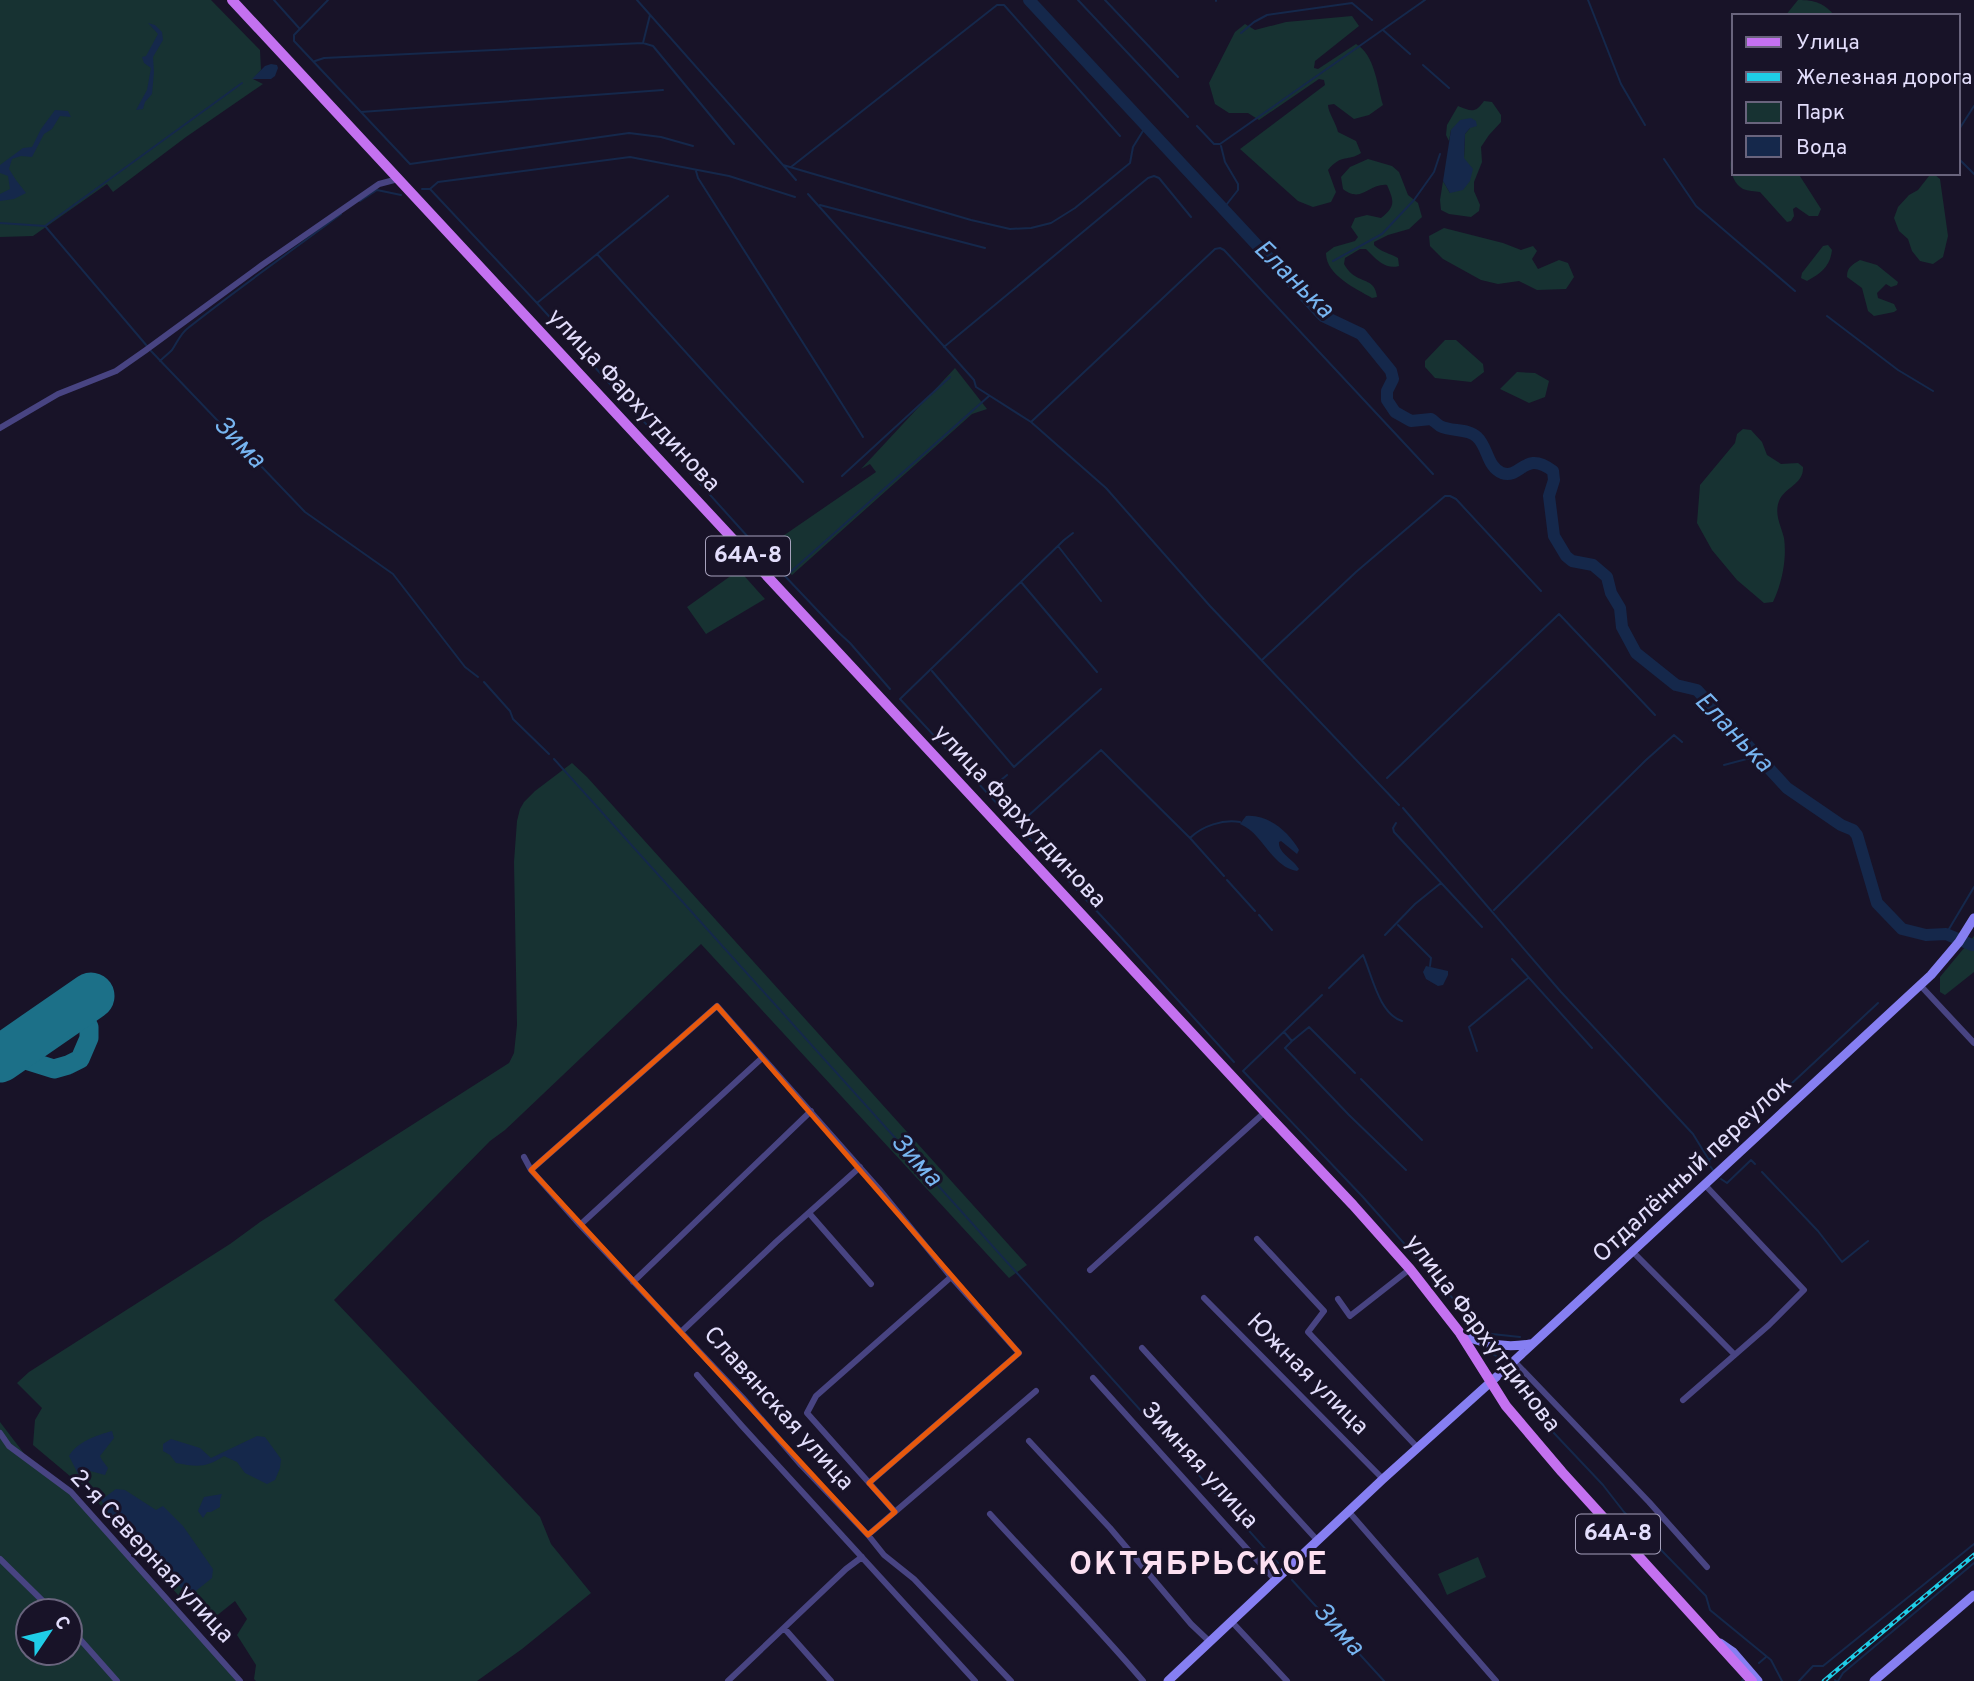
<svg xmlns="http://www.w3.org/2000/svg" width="1974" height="1681" viewBox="0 0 1974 1681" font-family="Overpass,sans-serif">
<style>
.green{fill:#173232;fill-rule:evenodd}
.water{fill:#15284b}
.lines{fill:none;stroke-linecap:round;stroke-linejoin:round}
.stream{stroke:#15284b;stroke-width:2}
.river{stroke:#15284b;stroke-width:12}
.taxiway{stroke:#1c7088;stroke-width:19}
.runway{stroke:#1c7088;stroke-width:47}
.street{stroke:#484482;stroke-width:6}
.secondary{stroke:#867ff2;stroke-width:9}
.primary{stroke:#c471f0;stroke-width:10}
.rail-casing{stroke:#1fcde7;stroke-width:4.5}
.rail{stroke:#181328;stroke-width:2;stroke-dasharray:5;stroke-linecap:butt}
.marked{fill:none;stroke:#e8590c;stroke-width:5;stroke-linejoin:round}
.labels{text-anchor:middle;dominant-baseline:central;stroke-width:6;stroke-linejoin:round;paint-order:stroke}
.shield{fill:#181328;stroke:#a6a1bc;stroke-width:2}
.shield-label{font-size:23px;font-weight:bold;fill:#e3defc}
.street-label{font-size:24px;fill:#e3defc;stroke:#181328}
.water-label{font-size:26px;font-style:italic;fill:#77b5f1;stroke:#181328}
.district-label{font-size:32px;font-weight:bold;letter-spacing:2px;fill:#fce0f1;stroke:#181328}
</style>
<rect width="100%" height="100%" fill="#181328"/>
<path class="green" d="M0,0H211L260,50L261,70L253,79L263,84L186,137L113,192L107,184L33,236L0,237Z
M1798,0C1815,0 1824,3 1835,16H1785Z
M1352,16L1359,26L1315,61L1314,68L1318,69L1356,44C1375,55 1377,85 1383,105L1369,115L1354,119L1334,104L1328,105C1328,112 1336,123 1338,132L1356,141L1361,153C1348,162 1342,153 1328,170L1336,192L1331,202L1313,207L1298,201L1240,149L1325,85L1324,80L1319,79L1259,120L1248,113H1229L1215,104L1209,83L1235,32L1245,24L1255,30L1286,22Z
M1484,101L1492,102L1501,115V122L1489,135L1481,147L1482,162L1474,182V191L1480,205L1479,211L1471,217L1449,214L1441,210L1440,200L1443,181L1450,193L1464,158L1465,134L1470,128L1451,130L1449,141L1446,135L1447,125L1458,106C1471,111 1475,114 1484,101Z
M1734,152V173H1798L1821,209L1818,216H1809L1796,207L1793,209L1794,216L1791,221L1787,222L1760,192C1755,191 1748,191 1743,189C1731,182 1727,163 1734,152Z
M1368,159L1392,166L1399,172L1408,195L1418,203L1422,217L1409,229L1388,235L1374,242V245C1381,252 1389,253 1398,258L1399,266C1385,270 1376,259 1366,249H1360L1345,258L1344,264C1346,267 1348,271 1352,274C1363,283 1375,279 1377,297L1372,298C1355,288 1326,275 1326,253L1334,247L1355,241L1358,237L1351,227L1355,218L1367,215L1381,218C1396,206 1394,201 1387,185C1369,183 1362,204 1343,189L1341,177L1350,167Z
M1935,175L1940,179L1948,236L1943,257L1933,264L1920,261L1912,251L1908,239L1899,231L1894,218L1898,207L1909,195L1918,190L1929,176Z
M1444,228L1503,243L1521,250L1533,246L1537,251L1532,259L1538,269L1559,260L1568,263L1574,277L1566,289L1537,290L1519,281L1498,284L1481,280L1443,259L1430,246L1429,236Z
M1828,245L1832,250C1830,267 1821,273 1807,281L1801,278L1802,273L1823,246Z
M1860,260L1877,265L1898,282L1897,285L1891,287L1886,284L1877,293L1878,298L1894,304L1897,310L1894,312L1874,316L1868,311L1862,288L1847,277C1847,267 1852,265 1860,260Z
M1445,340H1456L1483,364L1484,372L1471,382L1435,378L1425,367V361Z
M955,368L987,409L972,414L792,575L764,549L876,472L870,464L861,469Z
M1517,372L1535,373L1549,381L1545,397L1529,403L1500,389Z
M1743,429L1751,430L1762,442L1767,455L1781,464L1798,463L1803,467C1804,484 1785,487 1779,501C1774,515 1781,525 1784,538C1787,559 1782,583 1773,602L1764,603L1737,580L1712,550L1697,523L1700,485L1735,443L1737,434Z
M739,570L765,599L706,634L687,607Z
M572,763L587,777L1027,1265L1009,1278L701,944L505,1130L490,1141L334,1300L540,1517L551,1544L591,1593L522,1649L477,1681H256L254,1679L256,1665L237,1635L247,1619L235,1601L210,1621L191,1610L89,1492L33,1445L35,1420L42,1408L17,1383L29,1372L230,1244L260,1222L509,1063L514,1053L517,1025L514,862L517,821L520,809L524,802L535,791Z
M1974,936V972L1945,995L1940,992V977Z
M0,1422L29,1460L73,1495L185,1617L236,1681H0ZM28,1611H70V1653H28Z
M1478,1557L1486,1577L1447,1595L1438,1574Z"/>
<path class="water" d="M148,23L155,25L162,32L163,40L153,57L154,72L152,94L145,102L143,109L136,110L147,90L151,68L144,63L142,57L146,56L158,34Z
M271,64L277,65L278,68L275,76L271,79H252L265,66Z
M55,110L68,111L71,117L60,116L52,129L44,134L32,157L21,156L12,159L9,169L16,180L26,193L14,199L0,201V194L10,189L8,176L0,173V165L23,148L32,147L41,129Z
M1471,118L1476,121L1477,126L1470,128L1465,134L1464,158L1473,169L1470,181L1463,190L1450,193L1443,181L1451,130L1460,120Z
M1246,816C1268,814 1289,832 1299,850L1297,854L1281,841L1279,842C1278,853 1293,859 1299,869L1297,871C1271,867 1263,833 1240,824Z
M1426,966L1448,971V975L1443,985L1438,986L1426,979L1423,972Z
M112,1431L114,1438L100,1456L102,1460L108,1468L105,1475L90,1471L89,1478L84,1482L79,1476L69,1456C77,1442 97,1435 112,1431Z
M257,1436L265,1437L281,1459L280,1468L275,1480L267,1484L245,1473L237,1462L224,1456C206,1468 197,1467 176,1463L170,1455L163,1451V1444L171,1439L200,1448L211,1458Z
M116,1489L125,1490L156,1510L163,1506L183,1526L213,1569L212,1578L192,1594L180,1587L173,1576L153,1558L135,1536L112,1519L101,1500Z
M222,1494L220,1500V1507L211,1512H207L203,1518L198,1511L204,1497Z"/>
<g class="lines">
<path class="stream" d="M274,0L299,28
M328,0L294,35V41L410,164L629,133L661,137L693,146
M637,0L783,165L971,220L1010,229L1031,228L1051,223L1075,208L1130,163L1133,147L1146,126
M1078,0L1188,117
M1105,0L1178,77
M1216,0V1
M1588,0L1621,84L1645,125
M1383,30L1410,54
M1241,33L1254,22L1267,15L1352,3L1372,20
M643,43L653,46L734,144
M315,61L324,58L643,43L650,15
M1423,65L1449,88
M361,112L663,90
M1197,126L1214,144H1220L1425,0
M1958,131L1974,106
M1221,146L1225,162L1238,184V190L1223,209
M1958,158L1974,174
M1664,159L1696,206L1795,291
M783,165L796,180
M791,167L997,5H1004L1120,136
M696,171L698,178L863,437
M422,189H430L438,182L630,157L729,176L795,197
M430,189L537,303L748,537
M808,194L974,380L976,387L1031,422L1106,488L1210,606L1399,805
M360,201L377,190L401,195
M820,205L985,248
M0,223L45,226L147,346
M45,226L242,83
M597,254L803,482
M1333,261L1382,234L1414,200L1434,172L1440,154
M537,303L668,196
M1827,316L1898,370L1933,391
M944,347L1148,178L1154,176L1159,178L1191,217
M151,351L305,512L393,574L465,667L478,677
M160,361C164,357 168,354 172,350C177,343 180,334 188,328C237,289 290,252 341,214
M1031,422L1215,249L1220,248L1224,250L1433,474
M842,476L950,377
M1073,533L1064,540L900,699L1118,934L1234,1062
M1058,546L1101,601
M764,554L838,632L850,643L890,689
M786,576L989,396
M1021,582L1097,672
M1262,660L1356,572L1445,496H1450L1456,499L1541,591
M932,671L1014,767L1101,689
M484,682L510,711L513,719L549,754
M554,759L1278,1563
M1724,765L1758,756
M1387,778L1559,614L1655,715
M987,792L1007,775
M1403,808L1561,992L1693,1134L1709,1160L1710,1166L1713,1170
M1396,823L1393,828L1394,832L1482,927
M1018,825L1101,750L1190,838L1224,876
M1190,838C1202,826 1223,819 1240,822
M1227,880L1255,911
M1494,910L1646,760L1674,735L1682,742
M1259,915L1272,930
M1398,925L1431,958L1430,966
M1946,934L1974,887
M1385,935L1415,904L1441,883
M1512,959L1592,1048
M1329,988L1363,955C1372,975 1379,1014 1402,1021
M1322,995L1243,1071L1362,1196L1480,1329L1492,1334L1520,1337
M1284,1032L1292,1041L1285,1048L1349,1115L1406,1170
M1292,1041L1309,1027L1355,1073
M1477,1051L1469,1027L1528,978
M1361,1079L1422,1140
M1790,1085L1878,1003
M1709,1160L1782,1092
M1762,1172L1818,1231L1842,1262L1868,1241
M1721,1179L1727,1183L1751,1160L1755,1164
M1491,1353L1501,1359
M1516,1375L1520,1390L1535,1413L1603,1485L1624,1512L1706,1596L1710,1610L1771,1660L1782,1681
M1292,1580L1384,1681
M1759,1663L1766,1657
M1835,1680L1836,1681
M1742,1681L1743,1680
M1799,1681L1813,1666H1823L1974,1544
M1838,1681L1843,1673L1974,1563"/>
<path class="river" d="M1029,0L1323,316L1361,334L1391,371L1393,379L1387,391V400L1395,412L1411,421L1431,419C1434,421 1437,424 1440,426C1451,432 1468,428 1477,437C1488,447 1487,467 1502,473C1521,480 1524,449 1553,471L1554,480L1549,496L1554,536L1566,556L1572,561L1593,565L1607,577L1611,593L1620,608L1622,627L1636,653L1676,685L1697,690L1787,788L1841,825L1853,830L1857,835L1877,903L1902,929L1926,935L1946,934L1972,945H1974"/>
<path class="taxiway" d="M0,1060L19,1058L54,1069L68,1065L80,1059L89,1038V1027L79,1006"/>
<path class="runway" d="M0,1059L91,996"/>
<path class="street" d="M0,428L58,394L116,371L146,350L262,265L379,184L398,179
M1920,985L1974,1043
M524,1157L531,1170L580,1225L743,1398L801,1465L868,1535L884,1555L914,1579L1011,1681
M531,1170L717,1006L879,1189L951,1277L1019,1353L869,1483
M809,1213L871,1284
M580,1225L762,1058
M1257,1239L1324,1311L1308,1332L1418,1448
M1632,1251L1734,1354
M1090,1270L1265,1112
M633,1282L811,1111
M1204,1298L1383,1479
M1338,1299L1350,1316L1410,1269
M681,1332L776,1242L860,1167
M1142,1348L1318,1541
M1514,1361L1649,1502L1707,1567
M697,1375L742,1426L975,1681
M1093,1378L1276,1581
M1683,1400L1769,1325L1804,1290L1705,1185
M0,1433L9,1446L71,1492L240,1681
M1029,1441L1110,1528L1191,1624L1210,1642
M895,1512L807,1413L816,1396L951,1277
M1349,1512L1496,1681
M990,1514C1041,1570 1094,1623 1143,1681
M868,1535L1036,1391
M0,1559L53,1611
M1232,1622L1287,1681
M70,1628L117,1681
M784,1628L831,1681
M728,1681L846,1569L862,1557"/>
<path class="secondary" d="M1460,1333C1481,1344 1506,1348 1530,1344
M1720,1643L1733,1652L1758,1681
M1168,1681L1383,1479L1514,1361L1931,975L1959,942L1974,918
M1874,1681L1974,1595"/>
<path class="primary" d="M232,0L1265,1112L1353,1205L1410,1269L1460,1333L1506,1406L1562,1472L1752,1681"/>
<g class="rail-casing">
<path id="rail" d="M1824,1681L1974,1555"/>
</g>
<use href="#rail" class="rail"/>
</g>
<path class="marked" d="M717,1006L1019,1353L869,1483L895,1512L868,1535L531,1170Z"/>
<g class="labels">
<g class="shield">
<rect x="706" y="536.5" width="84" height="39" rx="5"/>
<rect x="1576" y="1514.5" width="84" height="39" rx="5"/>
</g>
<g class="shield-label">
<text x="748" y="556">64А-8</text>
<text x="1618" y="1534">64А-8</text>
</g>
<g class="street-label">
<text transform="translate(633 401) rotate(47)">улица Фархутдинова</text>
<text transform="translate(1019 817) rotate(47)">улица Фархутдинова</text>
<text transform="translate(1693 1170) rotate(-43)">Отдалённый переулок</text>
<text transform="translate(1482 1334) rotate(53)">улица Фархутдинова</text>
<text transform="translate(1307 1375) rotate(45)">Южная улица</text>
<text transform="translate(778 1409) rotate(48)">Славянская улица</text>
<text transform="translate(1199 1466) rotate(48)">Зимняя улица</text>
<text transform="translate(151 1557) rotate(47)">2-я Северная улица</text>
</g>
<g class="water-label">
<text transform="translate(1293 280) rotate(44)">Еланька</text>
<text transform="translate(239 443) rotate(46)">Зима</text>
<text transform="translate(1733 733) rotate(46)">Еланька</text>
<text transform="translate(916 1161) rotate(48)">Зима</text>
<text transform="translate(1338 1630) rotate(48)">Зима</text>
</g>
<g class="district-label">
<text x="1199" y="1566">ОКТЯБРЬСКОЕ</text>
</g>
</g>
<rect x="1732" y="14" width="228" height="161" fill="#181328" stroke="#69647d" stroke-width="2"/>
<rect x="1746" y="37" width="35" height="10" fill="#c471f0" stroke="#69647d" stroke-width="2"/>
<text x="1796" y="49" font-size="21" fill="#e3defc">Улица</text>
<rect x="1746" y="72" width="35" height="10" fill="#1fcde7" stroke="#69647d" stroke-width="2"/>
<text x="1796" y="84" font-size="21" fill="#e3defc">Железная дорога</text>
<rect x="1746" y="102" width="35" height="21" fill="#173232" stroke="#69647d" stroke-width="2"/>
<text x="1796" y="119" font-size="21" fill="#e3defc">Парк</text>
<rect x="1746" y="136" width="35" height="21" fill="#15284b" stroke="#69647d" stroke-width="2"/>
<text x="1796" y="154" font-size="21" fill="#e3defc">Вода</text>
<g transform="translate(49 1632) rotate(55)"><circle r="33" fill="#181328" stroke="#69647d" stroke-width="2"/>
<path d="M0-5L12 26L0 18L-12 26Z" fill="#1fcde7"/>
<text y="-10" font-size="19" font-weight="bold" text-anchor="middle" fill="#e3defc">С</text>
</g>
</svg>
